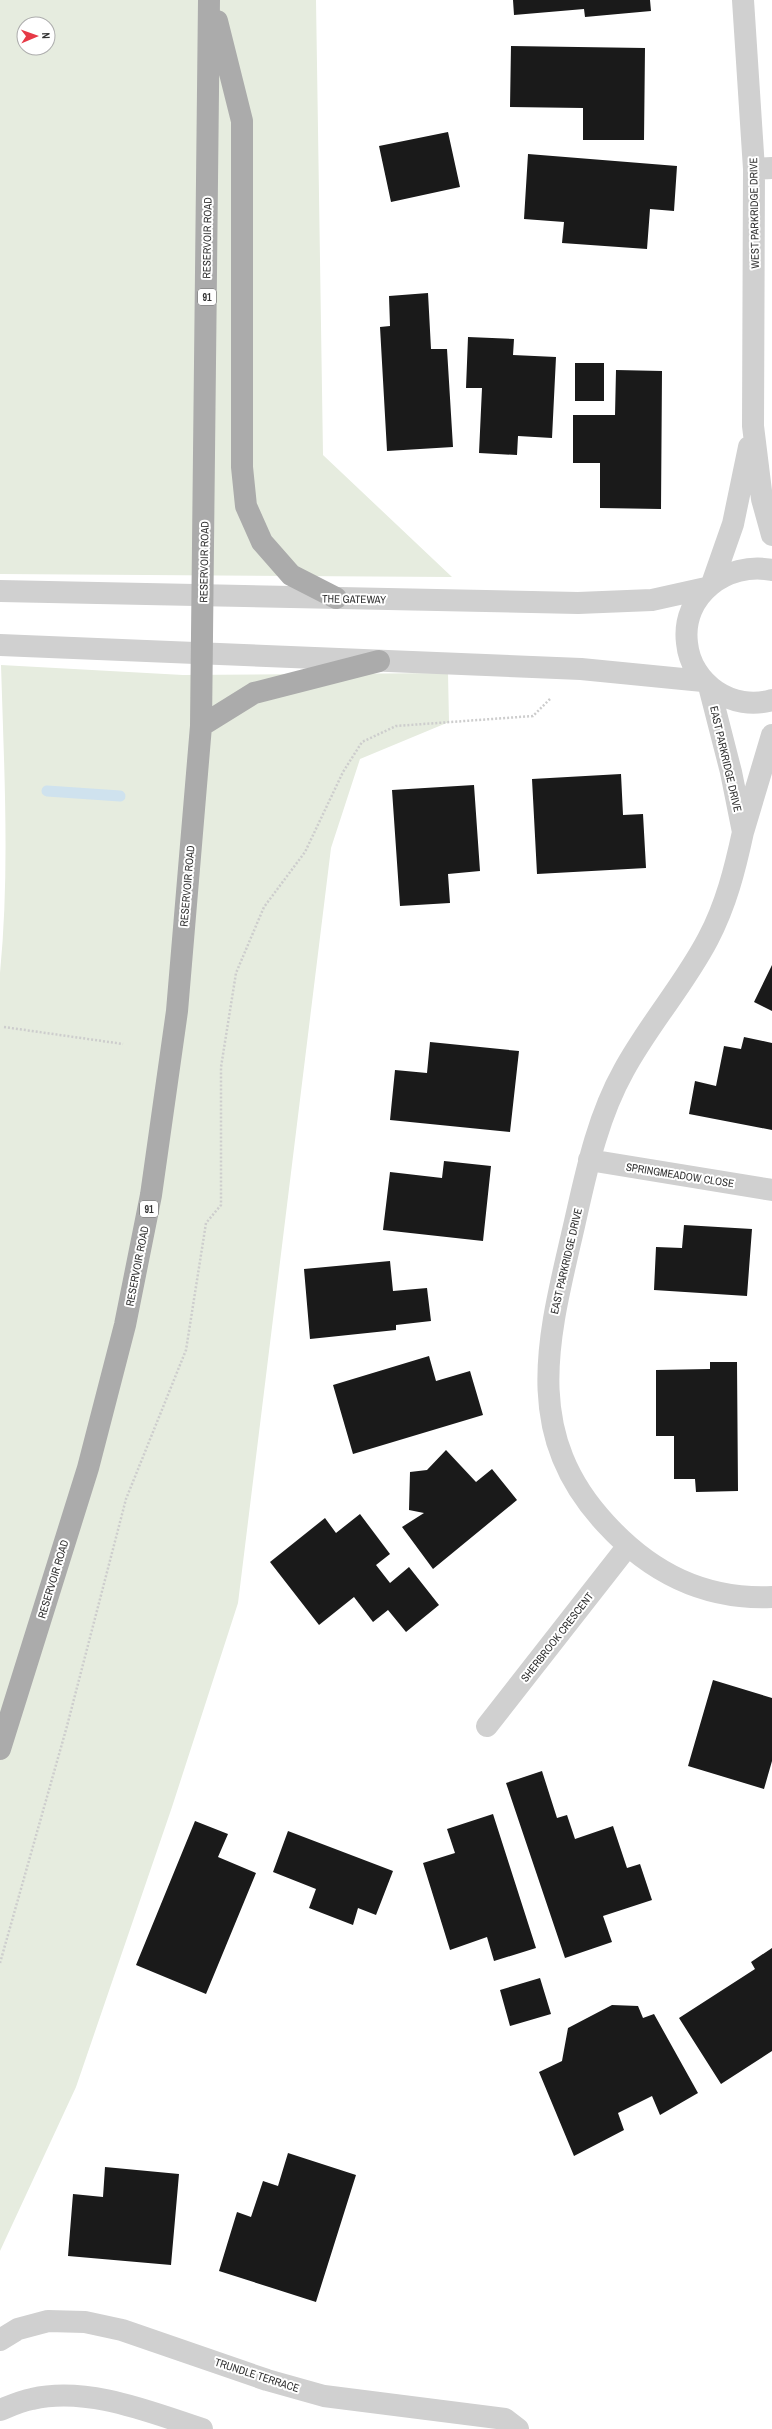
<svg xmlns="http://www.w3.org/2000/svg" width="772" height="2429" viewBox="0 0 772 2429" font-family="'Archivo Narrow',sans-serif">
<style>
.green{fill:#e6ecdf;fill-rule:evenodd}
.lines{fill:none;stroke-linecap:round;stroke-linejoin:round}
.stream{stroke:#cfe2ee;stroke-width:11}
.building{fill:#1a1a1a}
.path{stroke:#cdcdcd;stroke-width:2.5;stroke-dasharray:2 2;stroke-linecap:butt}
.minor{stroke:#d0d0d0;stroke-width:22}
.primary{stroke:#ababab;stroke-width:22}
.labels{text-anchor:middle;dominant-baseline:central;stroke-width:4;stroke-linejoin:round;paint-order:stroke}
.shield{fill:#fff;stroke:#707070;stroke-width:1}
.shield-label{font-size:10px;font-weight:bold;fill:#333}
.street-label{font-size:11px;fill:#333;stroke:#fff}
</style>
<rect width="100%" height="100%" fill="#fff"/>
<path class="green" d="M0,0H316L323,455L452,577L0,574ZM24,24H48V48H24Z
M1,665L183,675L448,673L449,722L360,759L331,848L238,1603L172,1807L76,2087L0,2251V973C10,871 4,768 1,665Z"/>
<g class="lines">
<path class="stream" d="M47,791L120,796"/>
</g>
<path class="building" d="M513,0H650L651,11L585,17L584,9L514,15Z
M511,46L645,48L644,140H583V108L510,107Z
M448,132L460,187L391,202L379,146Z
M528,154L677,166L674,211L650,209L647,249L562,243L564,222L524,219Z
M428,293L431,349H447L453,447L387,451L380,327L390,326L389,296Z
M468,337L514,339L513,355L556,357L552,438L518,436L517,455L479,453L482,388H466Z
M575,363H604V401H575Z
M616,370L662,371L661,509L600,508V463H573V415H615Z
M621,774L623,815L643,814L646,868L537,874L532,779Z
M474,785L480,871L448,874L450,903L400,906L392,790Z
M772,965V1011L754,1002Z
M744,1037L772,1043V1130L689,1114L695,1081L716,1086L724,1046L741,1049Z
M430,1042L519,1051L510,1132L390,1120L395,1070L427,1073Z
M444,1161L491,1166L483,1241L383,1230L390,1172L442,1178Z
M684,1225L752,1229L747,1296L654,1290L656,1247L682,1248Z
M390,1261L393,1291L427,1288L431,1321L396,1325V1330L310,1339L304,1269Z
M429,1356L436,1381L470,1371L483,1415L353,1454L333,1385Z
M710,1362H737L738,1491L696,1492L695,1479H674V1436H656V1370L710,1369Z
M446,1450L476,1482L492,1469L517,1500L433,1569L402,1527L424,1513L409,1510L410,1472L427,1470Z
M360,1514L390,1554L376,1565L390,1583L409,1567L439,1605L406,1632L388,1610L373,1622L354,1597L319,1625L270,1562L325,1518L336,1533Z
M713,1680L772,1698V1761L764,1789L688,1766Z
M542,1771L557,1818L567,1815L575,1839L613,1826L627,1868L640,1864L652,1900L603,1916L612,1942L565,1958L506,1783Z
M493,1814L536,1948L494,1961L487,1937L450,1950L423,1863L455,1853L447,1829Z
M195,1821L228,1834L218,1857L256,1873L206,1994L136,1965Z
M288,1831L393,1871L376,1915L358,1908L353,1925L309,1908L316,1889L273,1872Z
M772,1948V2051L721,2084L679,2018L755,1969L751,1962Z
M540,1978L551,2014L510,2026L500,1990Z
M612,2005L638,2006L643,2018L654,2014L698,2093L660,2115L652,2096L618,2113L624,2130L574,2156L539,2072L562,2061L568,2028Z
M288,2153L356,2175L316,2302L219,2271L237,2212L251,2217L263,2181L278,2186Z
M105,2167L179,2174L171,2265L68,2256L73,2194L103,2197Z"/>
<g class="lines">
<path class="path" d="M4,1027L123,1044
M0,1963L67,1726L126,1499L186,1350L206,1223L221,1205V1067L236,973L264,907L305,852L343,772L362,742L396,726L533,716L550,699"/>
<path class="minor" d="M743,0L754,169L753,426L762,499L772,535
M754,169L772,168
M772,570C727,561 681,595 687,643C691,684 733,712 772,700
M713,581L733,524L749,447
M0,591L578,603L652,600L706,588
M0,645L581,669L703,681
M709,686L731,772L743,832L772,735
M743,832C735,869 726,905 708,939C684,985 649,1024 624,1070C597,1118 586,1173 574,1226C549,1335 520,1432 606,1524C651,1573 704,1600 772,1597
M589,1160L772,1190
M487,1726L627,1547
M0,2340L18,2329L48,2321L85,2322L122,2330L267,2380L324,2396L505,2419L518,2429
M0,2410C10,2406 21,2401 32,2399C87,2386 150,2412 202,2429"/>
<path class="primary" d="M217,21L242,121V467L246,506L262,542L291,575L336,598
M201,726L254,693L379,661
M0,1749L88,1468L125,1325L151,1195L177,1011L201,726L209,0"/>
</g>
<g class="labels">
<g class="shield">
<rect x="198" y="289" width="18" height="16" rx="3"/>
<rect x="140" y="1201" width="18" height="16" rx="3"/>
</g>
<g class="shield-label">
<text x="207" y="297">91</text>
<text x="149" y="1209">91</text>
</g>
<g class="street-label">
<text transform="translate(754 213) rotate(-91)">WEST PARKRIDGE DRIVE</text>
<text transform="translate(207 238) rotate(-89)">RESERVOIR ROAD</text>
<text transform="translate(204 562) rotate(-89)">RESERVOIR ROAD</text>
<text transform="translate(354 599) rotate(1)">THE GATEWAY</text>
<text transform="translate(726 759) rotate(77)">EAST PARKRIDGE DRIVE</text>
<text transform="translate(187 886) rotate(-85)">RESERVOIR ROAD</text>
<text transform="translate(680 1175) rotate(9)">SPRINGMEADOW CLOSE</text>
<text transform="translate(566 1261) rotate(-77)">EAST PARKRIDGE DRIVE</text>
<text transform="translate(137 1266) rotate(-79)">RESERVOIR ROAD</text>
<text transform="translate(53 1579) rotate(-73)">RESERVOIR ROAD</text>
<text transform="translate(557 1637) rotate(-52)">SHERBROOK CRESCENT</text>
<text transform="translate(257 2375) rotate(18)">TRUNDLE TERRACE</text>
</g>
</g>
<g transform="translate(36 36) rotate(88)"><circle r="19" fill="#ffffff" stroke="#adadad"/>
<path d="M0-3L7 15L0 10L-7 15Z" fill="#e63946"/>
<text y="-6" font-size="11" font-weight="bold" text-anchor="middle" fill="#333333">N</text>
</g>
</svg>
